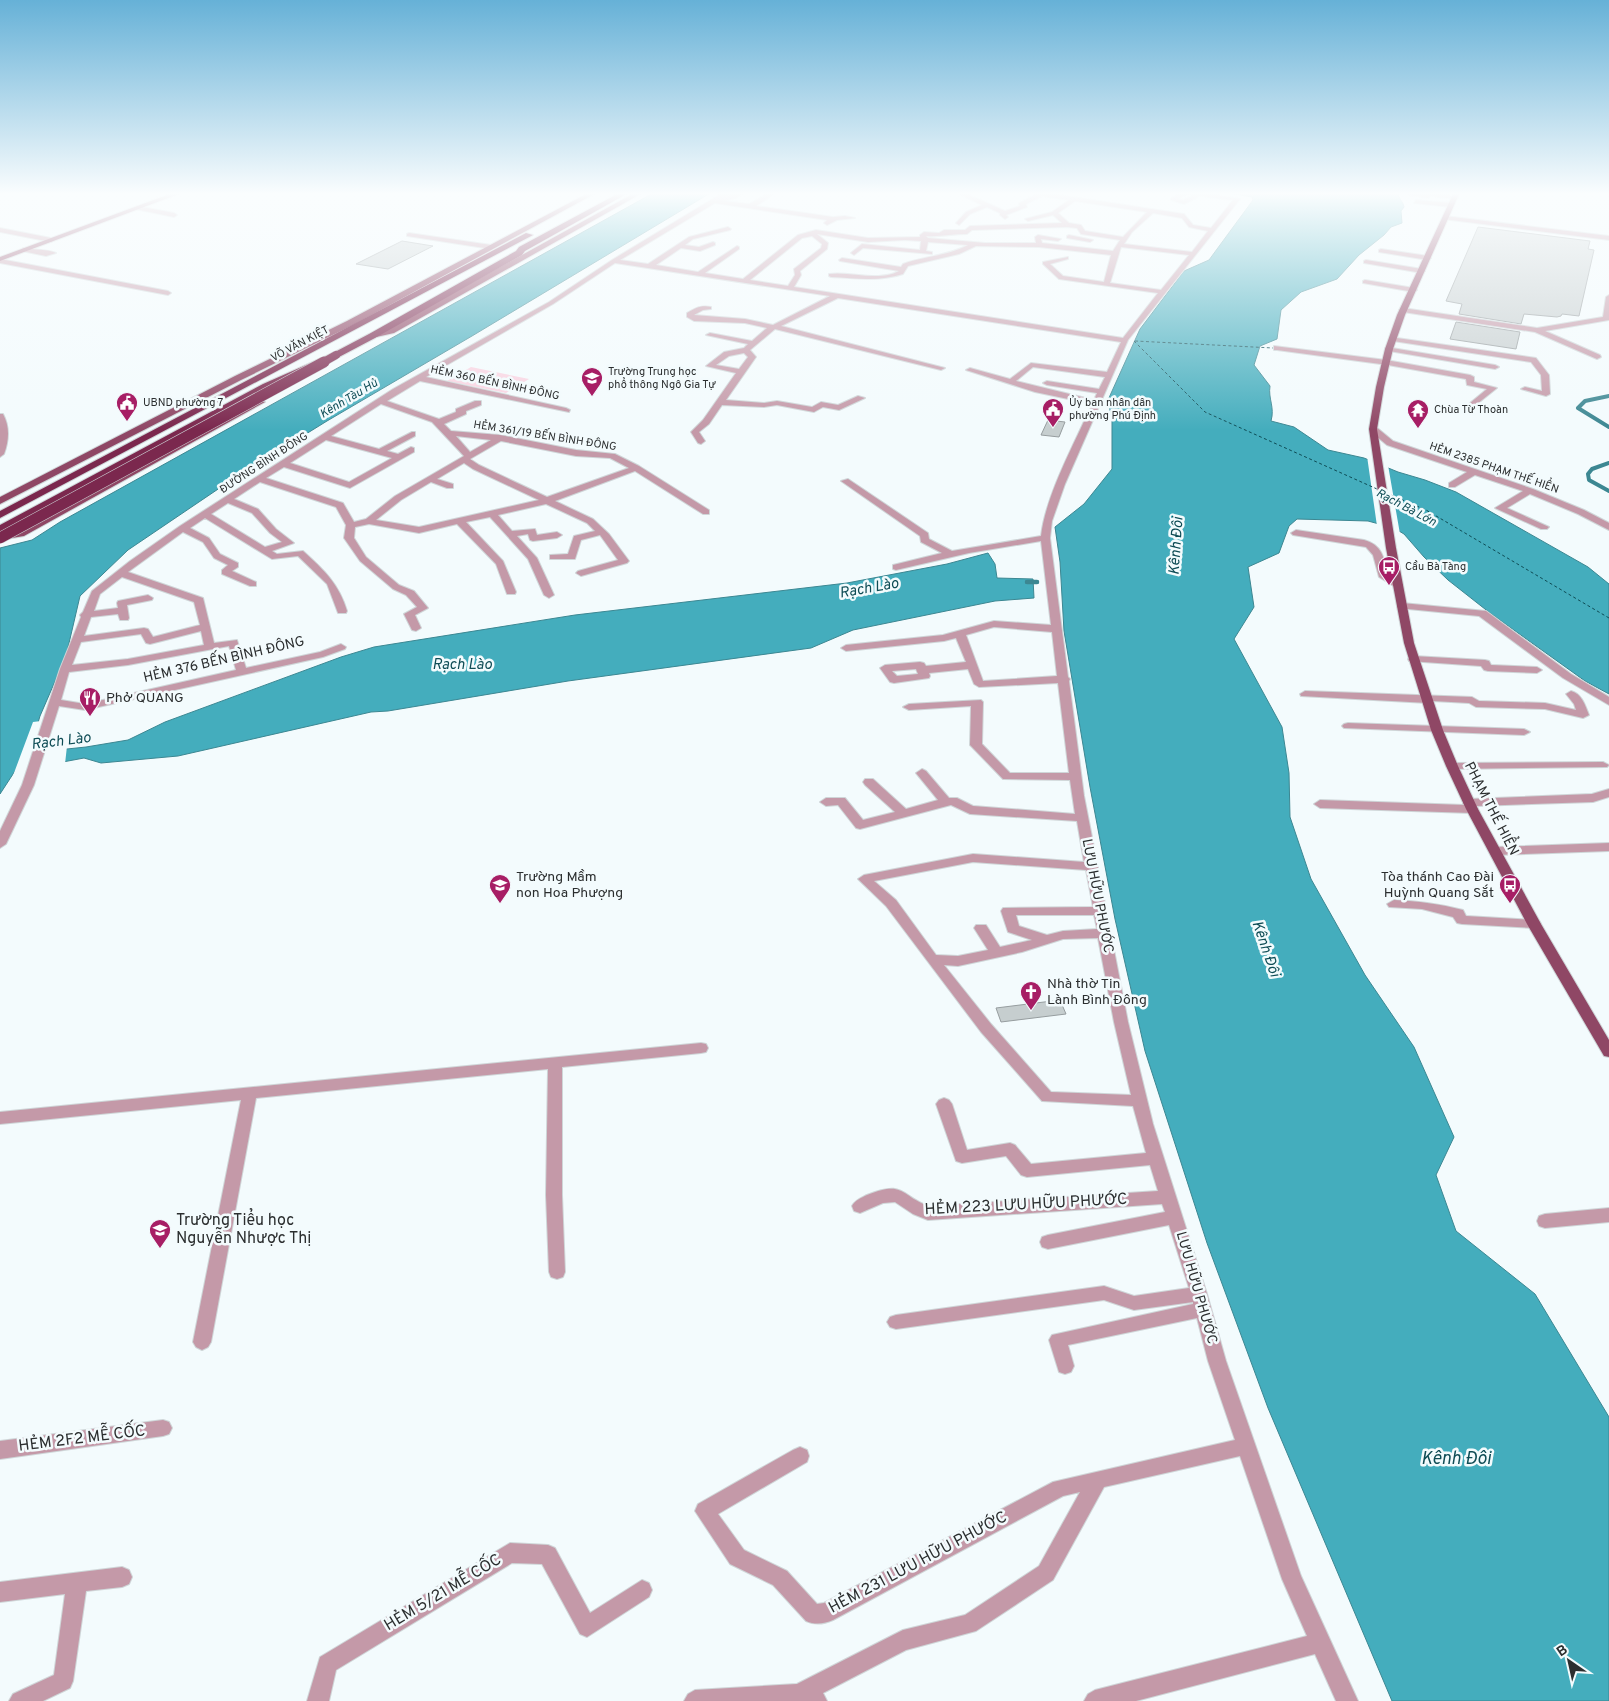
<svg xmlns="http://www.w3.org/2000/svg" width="1609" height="1701" viewBox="0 0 1609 1701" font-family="Overpass,sans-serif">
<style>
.green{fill:#f9d3e1}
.water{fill:#44adbd;stroke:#3c8792}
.pier{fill:#f3fbfd}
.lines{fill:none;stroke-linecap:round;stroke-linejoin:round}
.stream-far1{stroke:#3c8792;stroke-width:4}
.stream{stroke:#3c8792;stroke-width:4.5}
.ferry{stroke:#0e4c55;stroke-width:1;stroke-dasharray:3 2.5;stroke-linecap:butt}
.building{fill:#c6cecf;stroke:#969d9f}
.minor-casing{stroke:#cfd6d8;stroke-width:2}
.major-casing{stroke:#cfd6d8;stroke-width:2}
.highway-casing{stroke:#cfd6d8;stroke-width:2}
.minor{fill:#c499a8;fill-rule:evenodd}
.major{fill:#8f4765;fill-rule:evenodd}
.highway{fill:#7b284e;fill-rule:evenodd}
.highway-bridge-far1-casing{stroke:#cfd6d8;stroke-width:9;stroke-linecap:butt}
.highway-bridge-casing{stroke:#cfd6d8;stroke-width:12;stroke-linecap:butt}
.highway-bridge-far1{stroke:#7b284e;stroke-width:8}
.highway-bridge{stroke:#7b284e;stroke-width:11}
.labels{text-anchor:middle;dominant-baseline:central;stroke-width:5;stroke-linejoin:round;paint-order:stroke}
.far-street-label{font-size:11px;fill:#2b2e2f;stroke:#f3fbfd}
.far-poi-label{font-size:11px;fill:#2b2e2f;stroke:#f3fbfd;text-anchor:start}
.far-water-label{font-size:12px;font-style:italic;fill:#0e4c55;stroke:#f3fbfd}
.street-label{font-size:14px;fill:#2b2e2f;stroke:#f3fbfd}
.poi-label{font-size:14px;fill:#2b2e2f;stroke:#f3fbfd;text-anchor:start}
.water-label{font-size:15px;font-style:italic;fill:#0e4c55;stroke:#f3fbfd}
.near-street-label{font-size:16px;fill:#2b2e2f;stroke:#f3fbfd}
.near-poi-label{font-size:16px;fill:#2b2e2f;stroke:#f3fbfd;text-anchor:start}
.near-water-label{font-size:18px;font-style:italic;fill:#0e4c55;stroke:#f3fbfd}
</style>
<rect width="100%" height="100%" fill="#f3fbfd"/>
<path class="green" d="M471,367L529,379L506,393L447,381Z"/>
<path class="water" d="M655,192H712L472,336L327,421L230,481L128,550L80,596L66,656L40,716L29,753L86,747L128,740L165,722L341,657L374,647L575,615L847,583L947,564L988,553L995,564L997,578L1033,579L1034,598L995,601L853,630L811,648L568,681L388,711L371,712L178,756L101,763L84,758L15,771L0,794V548L32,540L60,522Z
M1223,192H1398C1398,199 1403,201 1404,207L1401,211L1402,223L1391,227L1384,235L1359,255L1337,279L1301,292L1281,310L1277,339L1260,346L1254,365L1270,386C1268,399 1275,407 1271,421L1294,427L1328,450L1364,458L1398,472L1425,480L1456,492L1588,567L1609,584V694L1585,681L1490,613L1448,580L1424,557L1404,534L1394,528L1368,521L1297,519L1289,526L1279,553L1248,567L1254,607L1234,639L1282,727L1289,773L1290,817L1311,879L1365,975L1414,1047L1454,1137L1436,1175L1456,1231L1535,1294L1609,1417V1701H1392L1268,1408L1207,1243L1145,1051L1115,919L1090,787L1064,631L1060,562L1055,527L1084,504L1112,469V420L1108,400L1140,329L1184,271L1209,260L1253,200L1252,197Z"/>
<path class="pier" d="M1367,456L1388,465L1400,534L1377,526Z
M41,721L33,750L67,746L65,764L17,773L11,781L33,722Z"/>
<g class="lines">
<path class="stream-far1" d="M1609,396L1585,401L1578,408L1609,427
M1609,463L1592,469L1588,474L1589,480L1609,491
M1027,582H1037"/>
<path class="stream" d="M1027,582H1037"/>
<path class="ferry" d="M1134,341L1205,412L1377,489
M1135,341L1273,348
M1386,493L1426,510L1609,618"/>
</g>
<path class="building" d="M1478,227L1590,241L1588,249L1594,250L1579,316L1562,314L1561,316L1557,317L1524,314L1521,324L1459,314L1462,304L1446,301Z
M402,241L433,246L388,269L356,264Z
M1456,322L1520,332L1516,349L1450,339Z
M1048,420L1065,422L1059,437L1041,435Z
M1060,1000L1066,1014L1001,1022L996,1008Z"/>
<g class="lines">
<g class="minor-casing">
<path id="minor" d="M724,192H732L725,197L738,192H745L736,198L724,201L749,204L770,192H777L756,206L833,217L845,216L855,218L837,220L827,225L824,223L827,220L715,203L620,260L648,264L689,237L728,227L731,229L730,230L693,239L685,245L699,247L713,242L715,243V245L700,251L681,248L656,265L698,272L737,246L739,247V249L705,273L743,279L798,235L816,230L868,238L920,237V235L924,232L939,233L944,230H965L970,226L1062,223L1053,215L1028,221L1025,219L1052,212L1069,200L1042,196L1026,204L1027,207L1006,215L1008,217L1005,219L1000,215V213L987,207L970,214L959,225L956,223L966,212L982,205L955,192H963L1005,211L1020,206L1019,204L1021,202L1041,192L1184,214L1193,225L1211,228L1233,200L1200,196L1184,204L1171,200V198L1182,192H1201L1240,199L1128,340L1065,484L1052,521L1050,538L1068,677L1070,679L1069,681L1084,796L1128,1022L1153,1124L1207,1294L1226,1361L1301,1576L1358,1701H1336L1315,1654L1136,1701H1084L1088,1694L1095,1690L1307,1636L1282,1579L1240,1456L1104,1487L1053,1580L976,1631L906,1650L823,1693L827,1701H684L688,1694L695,1690L797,1684L903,1630L965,1615L1039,1566L1080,1492L1063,1496L833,1620C824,1624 815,1625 806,1621L773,1585L730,1564L695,1511L698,1504L793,1450L800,1447L807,1450L809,1456L807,1462L718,1514L744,1550L787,1571L817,1604L824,1603L1053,1482L1235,1440L1208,1361L1197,1318L1068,1345L1074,1366L1071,1372L1065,1374L1059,1372L1049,1340L1052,1335L1193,1304V1302L1134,1310L1104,1300L896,1329L890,1327L887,1322L890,1317L896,1315L1104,1286L1134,1296L1189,1288L1169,1225L1048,1249L1042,1247L1040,1242L1042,1237L1048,1235L1165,1212L1162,1204L928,1220L913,1214L895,1202L883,1203L860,1213L854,1211L852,1206C855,1200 861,1198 867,1195C904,1180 900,1195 928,1206L1158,1191L1150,1165L1027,1177L1021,1175L1006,1156L962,1163L956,1161L936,1104L939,1100L944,1098L949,1100L952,1104L967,1150L1010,1143L1015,1145L1031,1164L1146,1153L1133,1106L1042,1101L981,1032L886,906L858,879L864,875L973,854L1084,862L1077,821L970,814L951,805L860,829L856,828L838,805L826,806L820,802L826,798H845L863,820L895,812L865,785L863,782L865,779H873L906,809L938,800L916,773L922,769L926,771L949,798H957L973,806L1075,814L1070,780L1003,779L972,747L970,745L971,706L909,710L903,707L909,704L981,700L983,702L982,744L1010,773H1069L1058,683L979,687L974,684L968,669L929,673L930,676L929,678L894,683L890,682L880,668L885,665L920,662L924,663L926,666L966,662L956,638L944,641L846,651L841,648L846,645L943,635L994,621L1051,625L1041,541L969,553L896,570L893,569V565L942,553L921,542L920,536L841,481L848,479L928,533L929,539L952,551L1041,536C1046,494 1075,443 1092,404L1035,392L966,370L970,368L1010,379L1031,363L1107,372L1121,342L838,298L781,326L945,368L941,370L775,329L750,350L756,357L726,400L764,403L777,401L812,407L821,402L838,405L858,396L865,398L839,410L823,407L814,412L777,405L764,407L722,405L709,424L699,432L705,441L701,444L698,443L691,432L703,420L736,373L706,366L724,352L744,348L748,344L706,335L710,333L752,341L767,328L745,323L694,321L687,317V313C696,308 701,305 711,307V309L703,310L694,315L745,319L773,325L830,296L615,263L553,304L426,377L566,408L570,410L569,412L420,381L387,401L439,419L456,412V409L475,401H481V405L466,411V414L444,424L451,431L500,435L576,450L615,454L639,466L709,510V514H703L635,471L555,501L593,519L609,534L629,561L627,563L581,576L576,573L578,571L618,560L600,535L581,540L575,559H550V555L568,554L574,536L595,531L587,523L546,504L498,515L512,531L535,529L537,535L557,532L562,535L557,538L533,541L530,540L528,534L517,536L537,558L554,595L549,598L544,595L528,559L490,517L466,522L503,561L516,592L515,594H507L496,564L457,524L419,533L369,524L355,527L354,538L366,557L399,585L414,591L428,608L415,615L421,628L416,631L412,630L404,614L417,607L406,595L393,589L360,561L344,538L346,525L336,507L260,482L234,499L258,509L276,529L294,543L272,551L277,554L303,551C324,570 339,584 347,611L346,613H338L327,584L298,556L272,559L205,518L190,528L209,538L220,554L238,563V567L232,571L256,582V586H250L222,574V570L228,565L214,558L203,542L183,532L128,572L203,598L214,643L237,640L246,668L320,652L341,644L346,647L345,649L323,657L85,710L59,706L34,785L6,844L0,848V831L22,785L60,669L81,617L80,615L83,612L92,591L130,561L180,526L393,389L549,302L612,260ZM1188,194L1193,195L1183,200L1178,199ZM1075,201L1147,212L1123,237L1085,231L1081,225L1069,223L1058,213ZM1153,213L1182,218L1189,227L1208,231L1192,252L1124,244L1132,232ZM1067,227L1077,228L1081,234L1120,240L1113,251L1042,243L1041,239L1058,241L1061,239L1038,235L1035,237L1036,243H985L928,238L926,236C940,237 952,234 967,234L972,230ZM817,234L868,242L905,240L921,241L920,250L862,244L852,252L851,253L854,255L863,248L932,254V252L926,251L928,242L968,245C948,256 924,256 903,264L901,267L842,258L839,260L840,261L899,271C879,282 850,271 829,274V276L831,277C856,278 879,282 903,274L908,266L959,254L976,246L1039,247L1111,255L1104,282L1063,276L1050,264L1068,259V257L1043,262V264L1059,279L1158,293L1123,338L794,287L801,275L800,271L827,249L828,243ZM812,236L822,244L821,248L794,269L795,275L788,286L750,280L802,238ZM1121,247L1189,255L1161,290L1110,283ZM744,353L748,357L739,369L716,365L729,356ZM1033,367L1105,377L1099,389L1047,381L1043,383L1047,385L1097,393L1094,400L1016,381ZM381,404L432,422L464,456L395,496L366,519L354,522L343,503L266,478L284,467L350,488L414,452V448L411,447L398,454L387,451L415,436V432H412L379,449L331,436ZM456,436L491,440L470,452ZM326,440L392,458L349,482L290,463ZM501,441L576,456L610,458L629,468L547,497L479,465L470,459ZM464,463L473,469L539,500L419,527L376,520L401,500L431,482L447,488H453V484L437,479ZM228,503L252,513L270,533L282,542L265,547L211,514ZM122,577L194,602L200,625L153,637L148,629L144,628L84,636L91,617L118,614L120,620H128L129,618L127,605L152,600L153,598L148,595L118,601L117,603L118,608L94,611L100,594ZM994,627L1052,632L1057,676L983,681L966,635ZM201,631L204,645L128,659L72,665L81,642L141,634L146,643L150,644ZM229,646L236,670L85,704L61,700L69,672L128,665ZM916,669L918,674L897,676L892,671ZM973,862L1086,870L1093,907L1003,908L1001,911L1008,932L1032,940L1000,947L986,925H976L974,928L988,950L958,956L936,955L896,900L874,881ZM1016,915H1094L1097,929L1063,931L1047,935L1019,926ZM1098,938L1114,1022L1131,1095L1051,1092L991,1024L944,965L958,966L1022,952L1063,939Z
M1411,192L1427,194L1430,192L1458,197L1455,199L1431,196L1428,198L1409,195Z
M1416,200L1451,203L1454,205L1451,207L1414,203Z
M137,206L174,213L177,215L174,217L135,209Z
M1445,216L1609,236V240L1443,219Z
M0,228L51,238L54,240L51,242L0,232Z
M409,233L491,245L494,247L491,249L407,236V234Z
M1069,235L1093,240L1090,242L1067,238V236Z
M24,248C34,250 48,249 56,253L46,256L22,251V249Z
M1381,249L1428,256L1431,258L1428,260L1379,252V250Z
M0,259L168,291L171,293L168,295L0,263Z
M1366,260L1422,269L1425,271L1422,273L1364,263V261Z
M1365,280L1414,288L1417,290L1414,292L1363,283V281Z
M1609,295V320L1545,331L1600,355L1601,357L1597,359L1535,332L1403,312L1399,310L1403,308L1537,328L1603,317L1606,297Z
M1390,337L1536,358L1549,375L1550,394L1546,396L1521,389L1525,387L1542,391L1541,375L1531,362L1393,341H1390Z
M1274,346L1386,360L1470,375L1474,377V382L1497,388L1467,412H1464V408L1487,389L1467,385L1466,379L1388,365L1277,350H1274Z
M1386,347L1495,365L1499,367L1495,369L1389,351L1385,349Z
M0,414H3C10,427 9,440 4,454L0,457Z
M1370,427H1376L1393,441L1533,489L1584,510L1609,523V530L1578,514L1530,494L1507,508L1549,527L1547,529H1541L1495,508L1523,491L1475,475L1455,487H1449V483L1467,472L1387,445L1370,431Z
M1296,530L1364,540C1382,545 1384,557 1387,574L1403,585L1401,587H1395L1379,577L1373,555L1366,547L1293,535L1291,533Z
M1402,603L1486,611L1571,674L1609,697V705L1563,678L1479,616L1398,608L1397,606Z
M1413,656L1485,660L1489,661L1491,665L1537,667L1542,670L1537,673L1488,671L1484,670L1481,666L1409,661L1408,659Z
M1305,691L1472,697L1479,701L1545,703L1576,710L1574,704L1566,694L1571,691C1582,694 1585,705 1589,715L1583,718L1545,709L1476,707L1469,703L1433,701L1428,703L1301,696L1300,694Z
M1348,723L1524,729L1530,732L1524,735L1344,728L1342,726L1344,724Z
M1603,762L1609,765L1607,767L1452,769L1446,766L1452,763Z
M1609,789V797L1593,802L1476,806L1478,809L1472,813L1320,808L1314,804L1320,800L1464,805L1463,803L1465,800L1469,799L1592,794Z
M1609,843V851L1495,855L1489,851L1495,847Z
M1394,900C1418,901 1440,904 1463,910L1466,916L1534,920L1539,921L1541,924L1539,927L1534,928L1462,924L1457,923L1453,917L1422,909L1389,907L1387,904Z
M701,1043L706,1044L708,1048L706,1052L701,1053L562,1067V1195L565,1272L563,1277L557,1279L551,1277L549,1272L546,1195L548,1069L256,1098L211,1342L208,1347L202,1350L196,1347L193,1342L241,1100L0,1124V1112Z
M1609,1208V1222L1545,1228L1539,1226L1537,1221L1539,1216L1545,1214Z
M163,1420L169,1422L172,1428L169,1434L163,1436L0,1459V1441Z
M510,1543L548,1545L555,1548L590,1613L642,1580L649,1583L652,1590L649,1597L587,1637L580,1634L542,1564L512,1563L336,1670L329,1701H307L320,1657Z
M122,1567L129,1570L132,1577L129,1584L122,1587L86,1591L73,1681L70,1688L43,1701H9L13,1694L54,1675L65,1594L0,1602V1582Z"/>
</g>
<g class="major-casing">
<path id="major" d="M175,192H184L0,261V257Z
M590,192H598L353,325L241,380L0,504V497L235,376L347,321Z
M636,192H644L394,333L372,338L368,336L388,329Z
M1454,192H1460L1405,315L1393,349L1384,387L1377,429L1396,548L1414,643L1443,730L1458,766L1478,809L1541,924L1609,1040V1057L1604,1056L1527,924L1466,809L1446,766L1431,730L1404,643L1386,548L1369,429L1376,387L1385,349L1397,315Z
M258,400L265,402L24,536L0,540V534L19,532Z"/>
</g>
<g class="highway-casing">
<path id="highway" d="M621,192H630L525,251L522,255L375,338L339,357L269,388L0,532V525L263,384L333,353L369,334L516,251L519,247Z
M526,233L533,235L0,518V511Z"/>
</g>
<use href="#minor" class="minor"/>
<use href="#major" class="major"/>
<use href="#highway" class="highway"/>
<g class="highway-bridge-far1-casing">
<path id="highway-bridge-far1" d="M322,363L336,355"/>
</g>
<g class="highway-bridge-casing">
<path id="highway-bridge" d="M0,538L324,362"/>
</g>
<use href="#highway-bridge-far1" class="highway-bridge-far1"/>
<use href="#highway-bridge" class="highway-bridge"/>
</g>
<linearGradient id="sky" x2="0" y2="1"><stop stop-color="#66b1d7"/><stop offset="0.45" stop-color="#fafdfe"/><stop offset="1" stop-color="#fafdfe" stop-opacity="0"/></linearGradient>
<rect width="1609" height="430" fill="url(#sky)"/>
<defs>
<g id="school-pin" transform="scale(1.125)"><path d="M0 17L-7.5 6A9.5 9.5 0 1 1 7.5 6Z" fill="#a71e65" stroke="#f3fbfd"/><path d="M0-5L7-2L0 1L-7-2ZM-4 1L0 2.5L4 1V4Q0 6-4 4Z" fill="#fff"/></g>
<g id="civic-pin" transform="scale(1.125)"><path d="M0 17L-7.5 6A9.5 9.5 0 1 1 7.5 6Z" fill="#a71e65" stroke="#f3fbfd"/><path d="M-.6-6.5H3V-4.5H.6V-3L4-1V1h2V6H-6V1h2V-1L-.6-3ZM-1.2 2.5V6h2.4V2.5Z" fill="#fff"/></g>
<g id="temple-pin" transform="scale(1.125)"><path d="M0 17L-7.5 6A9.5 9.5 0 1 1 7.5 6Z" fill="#a71e65" stroke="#f3fbfd"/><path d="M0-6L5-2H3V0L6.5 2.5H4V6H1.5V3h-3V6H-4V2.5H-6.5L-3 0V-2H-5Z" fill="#fff"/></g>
<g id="bus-pin" transform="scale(1.125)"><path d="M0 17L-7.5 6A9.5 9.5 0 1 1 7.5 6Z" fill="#a71e65" stroke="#f3fbfd"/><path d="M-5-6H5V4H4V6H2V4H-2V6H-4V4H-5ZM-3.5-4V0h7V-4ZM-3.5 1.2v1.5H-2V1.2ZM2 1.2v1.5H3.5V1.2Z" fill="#fff"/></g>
<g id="restaurant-pin" transform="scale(1.125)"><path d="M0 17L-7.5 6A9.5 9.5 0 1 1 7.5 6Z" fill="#a71e65" stroke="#f3fbfd"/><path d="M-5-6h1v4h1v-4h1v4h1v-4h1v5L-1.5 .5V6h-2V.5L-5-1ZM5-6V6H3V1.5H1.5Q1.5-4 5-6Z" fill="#fff"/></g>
<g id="church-pin" transform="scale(1.125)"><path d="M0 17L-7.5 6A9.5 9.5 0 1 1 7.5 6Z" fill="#a71e65" stroke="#f3fbfd"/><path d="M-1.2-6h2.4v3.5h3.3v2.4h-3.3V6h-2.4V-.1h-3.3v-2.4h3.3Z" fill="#fff"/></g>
</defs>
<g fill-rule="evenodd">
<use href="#school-pin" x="592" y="378"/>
<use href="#civic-pin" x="127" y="403"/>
<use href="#civic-pin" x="1053" y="409"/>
<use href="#temple-pin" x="1418" y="410"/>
<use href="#bus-pin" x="1389" y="567"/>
<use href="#restaurant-pin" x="90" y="698"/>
<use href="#school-pin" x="500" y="885"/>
<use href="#bus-pin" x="1510" y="885"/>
<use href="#church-pin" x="1031" y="992"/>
<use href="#school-pin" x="160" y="1230"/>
</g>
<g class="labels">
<g class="far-street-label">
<text transform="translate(300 344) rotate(-28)">VÕ VĂN KIỆT</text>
<text transform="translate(495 383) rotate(12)">HẺM 360 BẾN BÌNH ĐÔNG</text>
<text transform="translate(545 436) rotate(9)">HẺM 361/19 BẾN BÌNH ĐÔNG</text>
<text transform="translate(264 463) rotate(-33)">ĐƯỜNG BÌNH ĐÔNG</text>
<text transform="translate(1494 468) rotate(19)">HẺM 2385 PHẠM THẾ HIỂN</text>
</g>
<g class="far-poi-label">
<text x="608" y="372">Trường Trung học<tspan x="608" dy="13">phổ thông Ngô Gia Tự</tspan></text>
<text x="143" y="403">UBND phường 7</text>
<text x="1069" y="403">Ủy ban nhân dân<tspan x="1069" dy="13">phường Phú Định</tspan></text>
<text x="1434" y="410">Chùa Từ Thoàn</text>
<text x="1405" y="567">Cầu Bà Tàng</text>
</g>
<g class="far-water-label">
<text transform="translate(349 399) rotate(-31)">Kênh Tàu Hủ</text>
<text transform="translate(1406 508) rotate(28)">Rạch Bà Lớn</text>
</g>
<g class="street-label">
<text transform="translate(224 660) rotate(-13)">HẺM 376 BẾN BÌNH ĐÔNG</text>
<text transform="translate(1491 809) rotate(63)">PHẠM THẾ HIỂN</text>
<text transform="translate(1097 896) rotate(79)">LƯU HỮU PHƯỚC</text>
<text transform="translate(1196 1288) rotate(74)">LƯU HỮU PHƯỚC</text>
</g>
<g class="poi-label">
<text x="106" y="698">Phở QUANG</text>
<text x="516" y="877">Trường Mầm<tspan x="516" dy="16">non Hoa Phượng</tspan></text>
<text x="1494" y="877" text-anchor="end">Tòa thánh Cao Đài<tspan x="1494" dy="16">Huỳnh Quang Sắt</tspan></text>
<text x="1047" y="984">Nhà thờ Tin<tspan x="1047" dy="16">Lành Bình Đông</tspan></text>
</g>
<g class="water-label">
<text transform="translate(1177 546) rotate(-86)">Kênh Đôi</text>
<text transform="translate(869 589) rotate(-10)">Rạch Lào</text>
<text x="462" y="665">Rạch Lào</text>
<text transform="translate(61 742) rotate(-7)">Rạch Lào</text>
<text transform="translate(1265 949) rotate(71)">Kênh Đôi</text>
</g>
<g class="near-street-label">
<text transform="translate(1026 1205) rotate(-3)">HẺM 223 LƯU HỮU PHƯỚC</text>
<text transform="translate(82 1439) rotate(-7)">HẺM 2F2 MỄ CỐC</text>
<text transform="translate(918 1563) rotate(-28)">HẺM 231 LƯU HỮU PHƯỚC</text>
<text transform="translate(443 1593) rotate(-31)">HẺM 5/21 MỄ CỐC</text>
</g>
<g class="near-poi-label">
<text x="176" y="1221">Trường Tiểu học<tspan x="176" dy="18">Nguyễn Nhược Thị</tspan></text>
</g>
<g class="near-water-label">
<text x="1456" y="1459">Kênh Đôi</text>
</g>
</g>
<g transform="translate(1569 1661) rotate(326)" stroke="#f3fbfd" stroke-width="4" paint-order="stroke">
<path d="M0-4L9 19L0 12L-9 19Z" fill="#2b2e2f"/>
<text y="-8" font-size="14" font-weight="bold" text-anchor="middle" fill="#2b2e2f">B</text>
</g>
</svg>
